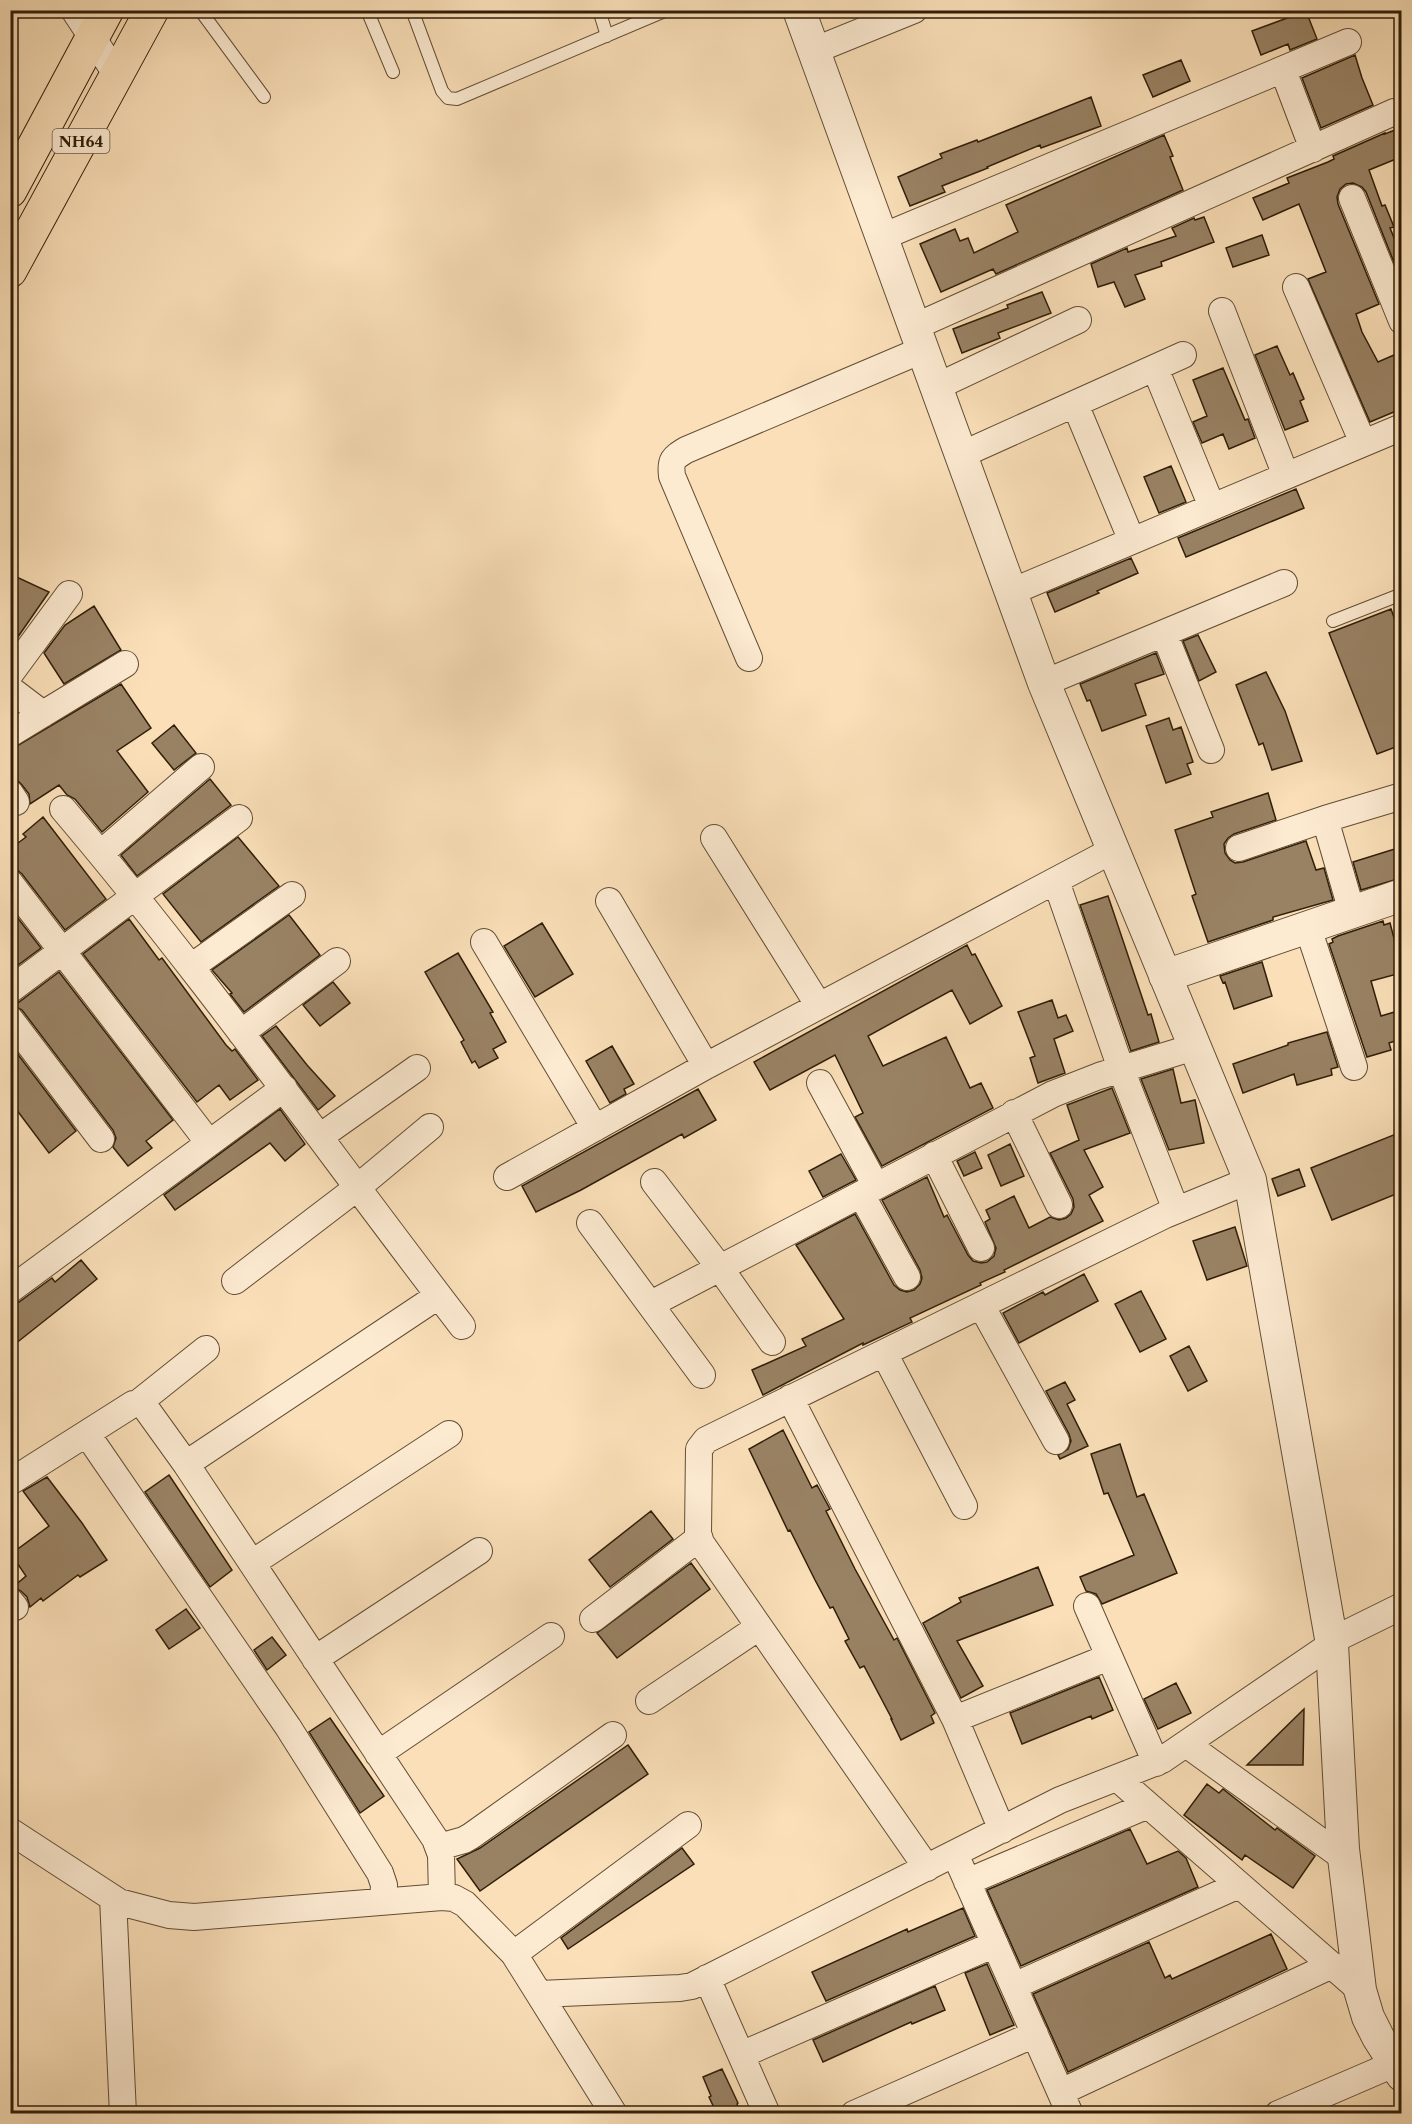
<svg xmlns="http://www.w3.org/2000/svg" width="1412" height="2124" viewBox="0 0 1412 2124" font-family="'Libre Caslon Text',serif">
<style>
.building{fill:#998264;stroke:#301e08;stroke-width:1.5}
.lines{fill:none;stroke-linecap:round;stroke-linejoin:round}
.service-casing{stroke:#624e34;stroke-width:14}
.minor-casing{stroke:#624e34;stroke-width:28}
.tertiary-casing{stroke:#624e34;stroke-width:34}
.trunk-casing{stroke:#301e08;stroke-width:35}
.service{stroke:#fcead1;stroke-width:12}
.minor{stroke:#fcead1;stroke-width:26}
.tertiary{stroke:#fcead1;stroke-width:32}
.trunk{stroke:#fadfb8;stroke-width:33}
.labels{text-anchor:middle;dominant-baseline:central;stroke-width:6;stroke-linejoin:round;paint-order:stroke}
.shield{fill:#fcead1;stroke:#6d5b44;stroke-width:1.5}
.shield-label{font-size:15px;font-weight:bold;fill:#301e08}
</style>
<rect width="100%" height="100%" fill="#fadfb8"/>
<filter id="stains"><feTurbulence type="fractalNoise" baseFrequency=".00333" numOctaves="4"/><feColorMatrix values="0 0 0 0 .2 0 0 0 0 .09 0 0 0 0 .02 0 0 0 .5 -.17"/></filter>
<radialGradient id="worn" r=".72"><stop offset=".6" stop-color="#630" stop-opacity="0"/><stop offset="1" stop-color="#630" stop-opacity=".3"/></radialGradient>
<path class="building" d="M1306,11L1317,39L1290,50L1288,44L1261,55L1252,31Z
M1355,55L1362,78L1373,105L1321,128L1302,78Z
M1181,60L1190,81L1153,97L1143,75Z
M1091,97L1101,126L1041,148L1040,145L987,167L988,168L942,186L945,192L910,206L898,177L942,158L940,154L977,140L978,142Z
M1395,130L1401,144V157L1369,170L1382,206L1385,205L1394,227L1390,228L1401,255V280L1366,192L1362,187L1353,183L1346,184L1340,189L1337,197L1338,204L1379,304L1356,314L1362,332L1378,362L1401,352V409L1370,422L1308,279L1326,272L1299,204L1263,220L1253,198L1289,183L1287,178L1328,162L1334,159L1333,156L1385,133V134Z
M1164,135L1173,156L1170,157L1183,190L996,274L993,269L941,292L920,244L955,229L960,241L968,238L974,253L1018,232L1006,205Z
M1204,217L1214,242L1161,262L1162,266L1135,275L1145,299L1125,307L1114,282L1098,287L1091,264L1127,248L1128,252L1176,236L1172,228L1194,218L1195,220Z
M1262,235L1269,255L1233,267L1226,248Z
M1042,292L1051,313L998,333L1000,338L962,353L953,329L1008,308L1007,305Z
M1277,346L1290,375L1293,373L1304,399L1300,401L1308,421L1285,430L1255,355Z
M1223,368L1245,420L1248,419L1255,438L1229,449L1223,434L1202,443L1193,422L1207,416L1193,380Z
M1171,466L1186,502L1159,513L1144,477Z
M1296,489L1304,508L1186,557L1178,538Z
M1131,558L1138,573L1097,591L1099,593L1055,612L1047,593Z
M10,574L49,592L13,644L10,643Z
M94,606L121,650L64,684L44,653L65,625Z
M1391,609L1401,637V745L1377,754L1329,633Z
M1198,635L1216,672L1199,681L1183,641Z
M1156,653L1164,674L1135,684L1146,715L1102,731L1090,700L1087,701L1080,684Z
M1266,672L1285,711L1302,761L1272,770L1263,743L1259,745L1236,685Z
M121,684L151,728L117,751L148,792L102,832L75,799L67,795L59,785L30,804L29,794L22,785L17,780L10,778V750Z
M1169,718L1173,730L1181,727L1193,762L1187,764L1191,774L1166,783L1146,726Z
M174,725L196,753L174,770L152,743Z
M210,779L231,805L137,876L121,855Z
M1268,793L1276,820L1234,834L1228,838L1224,844L1225,853L1230,860L1235,863L1243,862L1306,841L1316,870L1324,868L1333,900L1273,917V920L1208,942L1192,896L1196,894L1175,830L1213,817L1211,812Z
M43,817L106,899L65,930L22,874L16,869L10,868V849L26,837L23,834Z
M238,837L279,886L201,942L163,894Z
M1401,847V878L1361,890L1353,862Z
M1108,896L1148,1015L1151,1014L1159,1042L1131,1051L1080,905Z
M10,908L41,948L10,971Z
M289,915L320,955L244,1012L230,994L232,993L212,970Z
M129,919L159,960L162,958L226,1045L232,1051L235,1049L258,1080L230,1100L219,1085L197,1102L83,954Z
M1383,921L1384,925L1390,923L1396,946L1399,945L1401,956V973L1371,981L1381,1016L1401,1010V1039L1389,1043L1391,1050L1367,1057L1329,944L1333,942L1332,939L1338,936Z
M542,923L573,974L535,997L504,946Z
M967,945L972,955L975,954L1002,1006L970,1024L952,990L868,1036L883,1066L946,1037L970,1088L981,1083L993,1108L882,1166L855,1117L863,1113L835,1055L770,1090L754,1062Z
M458,953L493,1012L490,1013L506,1042L493,1049L498,1058L479,1068L475,1061L472,1063L461,1042L464,1040L425,972Z
M1262,962L1272,996L1234,1009L1225,982L1223,983L1220,976Z
M59,972L173,1120L146,1141L152,1148L128,1166L113,1147L116,1138L113,1130L22,1010L13,1005L19,1002Z
M333,982L350,1003L320,1026L303,1005Z
M1052,1000L1058,1018L1066,1015L1073,1031L1054,1039L1065,1073L1038,1083L1030,1058L1035,1056L1018,1012Z
M276,1026L307,1065L335,1096L318,1110L262,1036Z
M1327,1032L1338,1067L1331,1069L1332,1075L1297,1085L1294,1074L1243,1093L1233,1064L1288,1045V1043Z
M10,1044L76,1131L49,1153L10,1101Z
M612,1046L634,1084L624,1089L626,1094L610,1103L586,1061Z
M1173,1069L1181,1103L1195,1100L1204,1143L1169,1150L1141,1079Z
M1112,1088L1130,1133L1084,1150L1103,1187L1089,1195L1103,1221L1004,1270L1005,1272L980,1283L981,1285L910,1318L912,1322L863,1345V1343L763,1395L752,1370L806,1346L802,1339L844,1319L796,1245L855,1214L894,1285L900,1290L907,1292L914,1290L920,1284L922,1278L920,1270L882,1200L927,1177L944,1217L947,1215L968,1255L973,1261L981,1263L987,1262L994,1256L996,1248L985,1222L990,1219L986,1210L1014,1196L1029,1228L1050,1217L1059,1220L1066,1218L1071,1214L1074,1207L1073,1199L1050,1153L1079,1140L1067,1105Z
M698,1089L716,1120L684,1138L682,1134L581,1190L536,1212L522,1186Z
M280,1109L305,1144L285,1161L270,1143L175,1210L164,1195Z
M1401,1132V1192L1332,1220L1311,1168Z
M1010,1144L1024,1176L1001,1186L988,1155Z
M975,1152L982,1168L964,1176L957,1161Z
M841,1154L856,1180L823,1197L809,1171Z
M1299,1169L1305,1186L1278,1196L1272,1179Z
M1235,1227L1247,1266L1207,1280L1193,1241Z
M81,1260L97,1279L10,1348V1305L19,1302L52,1278L55,1282Z
M1084,1274L1098,1301L1019,1343L1003,1313L1043,1292L1045,1295Z
M1141,1291L1166,1339L1140,1352L1115,1304Z
M1189,1346L1207,1381L1188,1391L1170,1356Z
M1065,1382L1075,1400L1067,1404L1088,1446L1060,1459L1058,1455L1068,1449L1071,1441L1069,1434L1046,1391Z
M783,1430L812,1488L817,1485L830,1509L826,1511L855,1569L894,1640L897,1638L935,1713L931,1716L934,1723L901,1740L891,1719H892L864,1666L860,1668L845,1641L849,1639L833,1607L830,1608L815,1580L790,1530L788,1531L749,1449Z
M1120,1444L1137,1497L1144,1494L1177,1573L1102,1604L1096,1594L1086,1591L1080,1577L1134,1555L1108,1493L1104,1494L1091,1454Z
M169,1475L232,1570L210,1587L145,1492Z
M47,1477L82,1523L107,1560L80,1577L78,1575L43,1601L41,1598L30,1607L27,1597L21,1591L13,1587L26,1576L11,1554L49,1526L23,1491Z
M651,1511L673,1539L610,1587L589,1560Z
M691,1563L710,1589L617,1658L597,1633Z
M1038,1567L1053,1605L957,1641L983,1686L961,1698L923,1623L961,1602L959,1598Z
M186,1609L200,1628L169,1649L156,1630Z
M272,1637L286,1655L267,1670L254,1650Z
M1099,1677L1113,1710L1092,1719L1091,1716L1022,1744L1010,1713Z
M1176,1683L1191,1713L1158,1729L1144,1699Z
M1304,1709L1303,1765H1247Z
M330,1718L384,1796L360,1813L309,1732Z
M628,1745L648,1774L480,1891L457,1859L480,1848Z
M1207,1784L1219,1793L1223,1789L1275,1830L1277,1828L1315,1856L1293,1888L1245,1855L1242,1860L1184,1815Z
M1130,1829L1147,1864L1178,1851L1186,1858L1198,1887L1021,1966L987,1890Z
M682,1848L694,1864L568,1949L561,1938Z
M963,1908L975,1936L826,2001L812,1972L907,1929L908,1932Z
M1271,1934L1287,1969L1068,2072L1033,1994L1149,1942L1165,1978L1170,1975L1172,1979Z
M987,1964L1014,2025L990,2035L965,1973Z
M935,1986L945,2010L912,2024L911,2022L823,2062L813,2040Z
M722,2069L738,2103L737,2104L741,2114H717L709,2097L711,2096L703,2077Z"/>
<g class="lines">
<g class="service-casing">
<path id="service" d="M200,10L264,97
M367,10L393,72
M412,10L442,91L448,98L457,99L667,10
M599,10L607,36
M1333,621L1402,594"/>
</g>
<g class="minor-casing">
<path id="minor" d="M74,10L117,75
M813,51L914,10
M1283,70L1313,149
M1352,198L1402,321
M882,237L1348,42
M1296,287L1363,443
M1222,311L1286,476
M914,327L1394,112
M1155,368L1212,507
M936,387L1078,320
M1075,404L1132,541
M961,455L1183,355
M1011,592L1402,427
M1164,633L1211,750
M749,658L672,476C670,460 673,458 686,450L922,350
M10,674L69,594
M1044,683L1284,583
M10,689L43,714
M10,734L125,664
M10,793L16,802
M63,809C204,975 329,1153 462,1326
M1325,819L1352,912
M714,838L819,1006
M1239,848L1325,819L1402,796
M101,853L201,767
M1056,881L1121,1069L1176,1210
M10,883L209,1143
M609,901L706,1066
M1308,928L1354,1067
M484,942L595,1128
M191,967L292,895
M10,990L239,818
M10,1019L101,1139
M241,1033L337,961
M820,1083L876,1186
M1014,1113L1059,1205
M321,1136L417,1068
M934,1155L981,1248
M507,1177L706,1066L1113,850
M654,1182L720,1268L772,1342
M861,1194L907,1277
M590,1223L702,1375
M235,1281L358,1187L430,1127
M10,1290L284,1088
M651,1304L1053,1094L1099,1076L1194,1047
M981,1305L1056,1441
M884,1353L964,1506
M790,1398L955,1719L1002,1830
M137,1404L206,1349
M87,1434L288,1727L380,1873L384,1885L383,1901
M186,1464L438,1296
M10,1482L133,1404H141L145,1407L186,1464L435,1839L441,1855L442,1897
M252,1563L449,1434
M10,1601L15,1607
M1087,1606L1156,1763
M593,1619L699,1538
M1331,1641L1402,1606
M315,1659L479,1551
M649,1701L759,1627
M955,1719L1109,1657
M1186,1744L1344,1858
M378,1754L551,1636
M1117,1778L1360,1990
M10,1831L119,1902L169,1915L194,1917L442,1897L454,1898L465,1904L514,1954L614,2114
M439,1847L464,1840L471,1836L613,1735
M955,1854L1070,2114
M927,1868L701,1543L698,1533L699,1449L706,1440L1165,1215L1250,1180
M967,1882L1148,1805
M113,1898L123,2114
M514,1954L688,1825
M707,1978L767,2114
M1014,1986L1239,1885
M539,1994L680,1988L692,1986L1060,1800L1162,1760L1332,1644
M741,2055L995,1944
M1061,2092L1332,1965
M854,2114L1035,2034
M1278,2114L1394,2064"/>
</g>
<g class="tertiary-casing">
<path id="tertiary" d="M799,10L1044,683L1250,1180L1332,1644L1343,1849L1360,1990L1368,2017L1378,2037L1402,2075
M1165,976L1402,895"/>
</g>
<g class="trunk-casing">
<path id="trunk" d="M10,191L107,10
M10,271L152,10"/>
</g>
<use href="#service" class="service"/>
<use href="#minor" class="minor"/>
<use href="#tertiary" class="tertiary"/>
<use href="#trunk" class="trunk"/>
</g>
<g class="labels">
<rect class="shield" x="52.5" y="129" width="57" height="24" rx="4.5"/>
<g class="shield-label">
<text x="81" y="141">NH64</text>
</g>
</g>
<rect width="1412" height="2124" fill="none" stroke="#fadfb8" stroke-width="36"/>
<rect x="12" y="12" width="1388" height="2100" fill="none" stroke="#301e08" stroke-width="3"/>
<rect x="18" y="18" width="1376" height="2088" fill="none" stroke="#301e08" stroke-width="1.5"/>
<rect width="100%" height="100%" filter="url(#stains)"/>
<rect width="100%" height="100%" fill="url(#worn)"/>
</svg>
